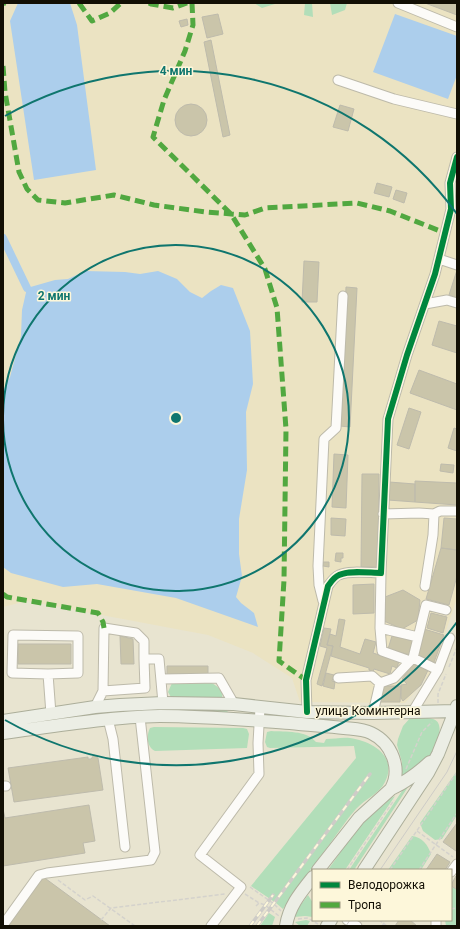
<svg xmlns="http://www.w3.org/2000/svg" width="460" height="929" viewBox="0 0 460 929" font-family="Roboto,sans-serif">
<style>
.built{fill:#ebe3c2}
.green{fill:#b2deb9}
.water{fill:#acceec}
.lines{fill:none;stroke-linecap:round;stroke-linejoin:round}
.canal{stroke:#acceec;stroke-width:8}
.building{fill:#cac5aa;stroke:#bebbac}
.minor-casing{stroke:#bdbaaa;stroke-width:11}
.major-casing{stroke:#acae9a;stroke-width:14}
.path{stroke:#d4d2cc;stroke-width:1.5;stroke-dasharray:4 2;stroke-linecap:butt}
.minor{stroke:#fcfbf8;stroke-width:9}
.major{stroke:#eceee5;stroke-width:12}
.tram{stroke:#ceccc7;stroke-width:1}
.rail-casing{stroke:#ceccc7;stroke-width:3.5}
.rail{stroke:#fdf7da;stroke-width:2;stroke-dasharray:6;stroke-linecap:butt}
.quiet{stroke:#51a840;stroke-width:5;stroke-dasharray:10 5;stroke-linecap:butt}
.cycleway-casing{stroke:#fdf7da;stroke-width:8}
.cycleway{stroke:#00873e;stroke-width:6}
.ring{fill:none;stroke:#0f766e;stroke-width:2}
.labels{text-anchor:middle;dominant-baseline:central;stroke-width:3;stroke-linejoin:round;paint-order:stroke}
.street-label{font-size:12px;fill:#120f04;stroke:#fdf7da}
.centre{fill:#0f766e;stroke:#fdf7da;stroke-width:2}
.ring-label{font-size:12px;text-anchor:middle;font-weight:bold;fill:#0f766e;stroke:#fdf7da;stroke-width:3;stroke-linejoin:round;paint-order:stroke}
</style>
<rect width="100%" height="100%" fill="#e8e4d0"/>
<path class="built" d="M3,3H457V598L433,670L405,703L300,702L292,678L253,653L208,635L27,601L3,607Z"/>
<path class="green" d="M254,3H278L262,8Z
M305,3H312L313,17L304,15Z
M330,3H347L345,10L332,15Z
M177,681C195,681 211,676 223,693L222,697L220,699H172L168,692L172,683Z
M153,708L221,710H226L228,712L225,714L57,721L56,718L76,714Z
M411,717C434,718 445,716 437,743C435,748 433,756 429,759C421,767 410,772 401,779L402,762L397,745L398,739L403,726Z
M154,727L243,728L247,729L249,734L247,748L155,751C147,747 146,736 150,728Z
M271,731C286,732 306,730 316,742L324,743L326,739C334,739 342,737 350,738C372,741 398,756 385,782C380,793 365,799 356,809C346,820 338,833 329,845C313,866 297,887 283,909L276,903L251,886L356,758L354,746L270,748L267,747L265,742L267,732Z
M457,771V815L442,839L435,840L423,831L420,823Z
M408,787L354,870H349L402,791Z
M395,796L345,870H328C347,844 366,811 395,796Z
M412,836C422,837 428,845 431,854L421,870H388Z
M453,887L456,889L457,888V926H446L445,920H451V890Z
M308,895L313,903V917L305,916L294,917L297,910Z
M269,913L275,917L272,926H260Z
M306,920L310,921L307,926H300L295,922Z"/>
<path class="water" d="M18,3H70L77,25L96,170L34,180L10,21Z
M395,14L457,36V75L448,99L373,72Z
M85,271L125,272L140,274L158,271L177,279L190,292L202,298L211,291L221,285L233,288L250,331L253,384L246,412L247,470L239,519V554L242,576L236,597L241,603L254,613L258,627L176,598L97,584L63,587L11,573L3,567V391L10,377L21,336L22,310L27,288L55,280L68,279Z"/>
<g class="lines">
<path class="canal" d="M3,238L27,288"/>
</g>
<path class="building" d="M425,3H457V15Z
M218,14L223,34L207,38L202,17Z
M187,19L188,25L181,27L179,21Z
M211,40L230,135L223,137L204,42Z
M175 120a16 16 0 1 1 32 0a16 16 0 1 1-32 0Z
M340,105L354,109L348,131L333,127Z
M377,183L392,187L389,197L374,193Z
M396,190L407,193L404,203L393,199Z
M304,261L319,262L317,302H302Z
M457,270V298L449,295Z
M346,287L357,288L350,427L340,426Z
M439,321L457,326V353L432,345Z
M419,370L457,384V410L410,393Z
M409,408L421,412L409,449L397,445Z
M454,428L457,429V451L448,448Z
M334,454L348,455L346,508L332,507Z
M441,464L454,465L453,473L440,471Z
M362,474H379L378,567H361Z
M415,481L457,483V505L415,502Z
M389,482L415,484V502L388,500Z
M331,518L346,519L345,536L331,535Z
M444,518L457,519V550L441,548Z
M441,548L457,550V576L449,605L426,599Z
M336,553H343V558H341V562L335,561Z
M323,562H329V567L323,566Z
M374,584V613L353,614V585Z
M403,590L420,600L418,620L402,629L384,621L385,597Z
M431,613L447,617L443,633L427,628Z
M339,619L345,620L340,647L360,654L365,639L376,642L373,653L399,661L397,668L392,666L390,674L374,669L373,672L369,670V668L331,656L333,646L327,645L330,634L336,636Z
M324,628L331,629L327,645L333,646L322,686L317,684L327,648L320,646Z
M424,629L444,635L433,665L417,658Z
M120,636L133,639L134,664H121Z
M392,636L413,641L410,655L388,649Z
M18,644H71V664H18Z
M413,663L419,667L420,664L429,668L421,685L403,701L401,698V685L407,684L402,679L408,671L405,669Z
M167,666H208V676H167Z
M326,673L334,675L332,681L335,682L334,689L323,686Z
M382,686H401L400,702H380Z
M94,755L98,758L103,790L14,802L8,768L88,757V759H91Z
M89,805L95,841L83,843L85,853L3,866V809L5,818Z
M457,823V849L456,851L443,842Z
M437,854L450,862L445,870H426Z
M42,876L110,926H5Z
M456,876L457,888L456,889L451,886V885Z
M399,920H410L417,926H395Z"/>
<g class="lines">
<g class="minor-casing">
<path id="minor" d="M398,3L457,27
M338,80L394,99L457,114
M439,259L457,265
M425,304L447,300L457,303
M383,514L419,513L434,514L433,535L425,586
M434,514L440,511H457
M381,573L380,628L382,651L410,661
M323,601L319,585L318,566L324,439L336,428L343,296
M380,628L418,637
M413,658L438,670
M48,674L78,673V636L13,635L12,673L48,674L51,714
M338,678L372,676L380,683
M162,679L219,678L234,704
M103,691L104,628L136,633L144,641V659
M95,707L103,691L145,688L144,659H159L163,703
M413,711L438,670L450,638
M307,712L306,680L328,586C331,582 334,577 339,575C349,570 370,573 381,573L388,419L407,355L435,274L451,209L450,183L457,157
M373,713L380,683L394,678L413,658L426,605L446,610
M108,719L113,739L125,847
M3,786H6
M451,872L457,864
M347,920L357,926
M436,920V926
M3,925L39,875L47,873L151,860L155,852L140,717
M211,926L241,887L200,855L259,774L258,743L260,708"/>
</g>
<g class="major-casing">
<path id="major" d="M3,721L95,707L120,705L163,703L234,704L307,712L373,713L455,711
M3,733C55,726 107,717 160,716C203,716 247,720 290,723C308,725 326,726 344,728C353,729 363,729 371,733C392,743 402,769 391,789L359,818L318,870
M391,789C406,782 418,773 430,762
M364,870L428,773L438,754L457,706
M286,926C289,906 301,892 313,877
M327,926L331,920"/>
</g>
<path class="path" d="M449,667L457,647
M438,703V694L446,674
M406,769L422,732L432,722
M417,831L453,857
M347,870L394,800
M390,870L457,772
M419,870L457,813
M58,880L85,900L93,896L135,926
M250,887L274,904L281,911
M245,894L259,903
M256,906L259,903L265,905L279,916
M451,909L457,908
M298,919L307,918L318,924
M101,920L111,908L225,894
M379,920L387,926
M382,926L386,920"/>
<use href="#minor" class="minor"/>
<use href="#major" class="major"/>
<path class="tram" d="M380,870L447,772L457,751
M346,926L350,920"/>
<g class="rail-casing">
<path id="rail" d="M250,926L273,895
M257,926L370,774"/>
</g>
<use href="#rail" class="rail"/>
<path class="quiet" d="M79,3L92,21L110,13L121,3
M149,3L151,4L173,8L187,3
M192,3L193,25L185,51L164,100L153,137L231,214L265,269L277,308L286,429L284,580L279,661L306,680
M3,5L4,3
M3,66L5,92L19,172L27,189L38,200L65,203L114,195L154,205L206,212L245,215L265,208L357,203L390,211L445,233
M3,594L7,597L98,613L103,622L104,628"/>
<g class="cycleway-casing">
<path id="cycleway" d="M307,712L306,680L328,586C331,582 334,577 339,575C349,570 370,573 381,573L388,419L407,355L435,274L451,209L450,183L457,157"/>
</g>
<use href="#cycleway" class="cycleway"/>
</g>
<g class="ring">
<path d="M3 416A173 173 0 1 1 3 420"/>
<path d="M457 622A347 347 0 0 1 5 720M5 116A347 347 0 0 1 457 214"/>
</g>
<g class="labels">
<g class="street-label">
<text x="368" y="711">улица Коминтерна</text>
</g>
</g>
<circle cx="176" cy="418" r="6" class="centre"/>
<g class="ring-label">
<text x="176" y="75">4 мин</text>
<text x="54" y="300">2 мин</text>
</g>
<rect width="460" height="929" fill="none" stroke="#120f04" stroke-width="8"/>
<rect x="312" y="869" width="140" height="52" fill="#fdf7da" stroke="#9f9a84"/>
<rect x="320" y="882" width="20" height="6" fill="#00873e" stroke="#9f9a84"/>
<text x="348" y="889" font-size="12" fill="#120f04">Велодорожка</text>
<rect x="320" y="902" width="20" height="6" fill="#51a840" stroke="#9f9a84"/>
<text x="348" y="909" font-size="12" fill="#120f04">Тропа</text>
</svg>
